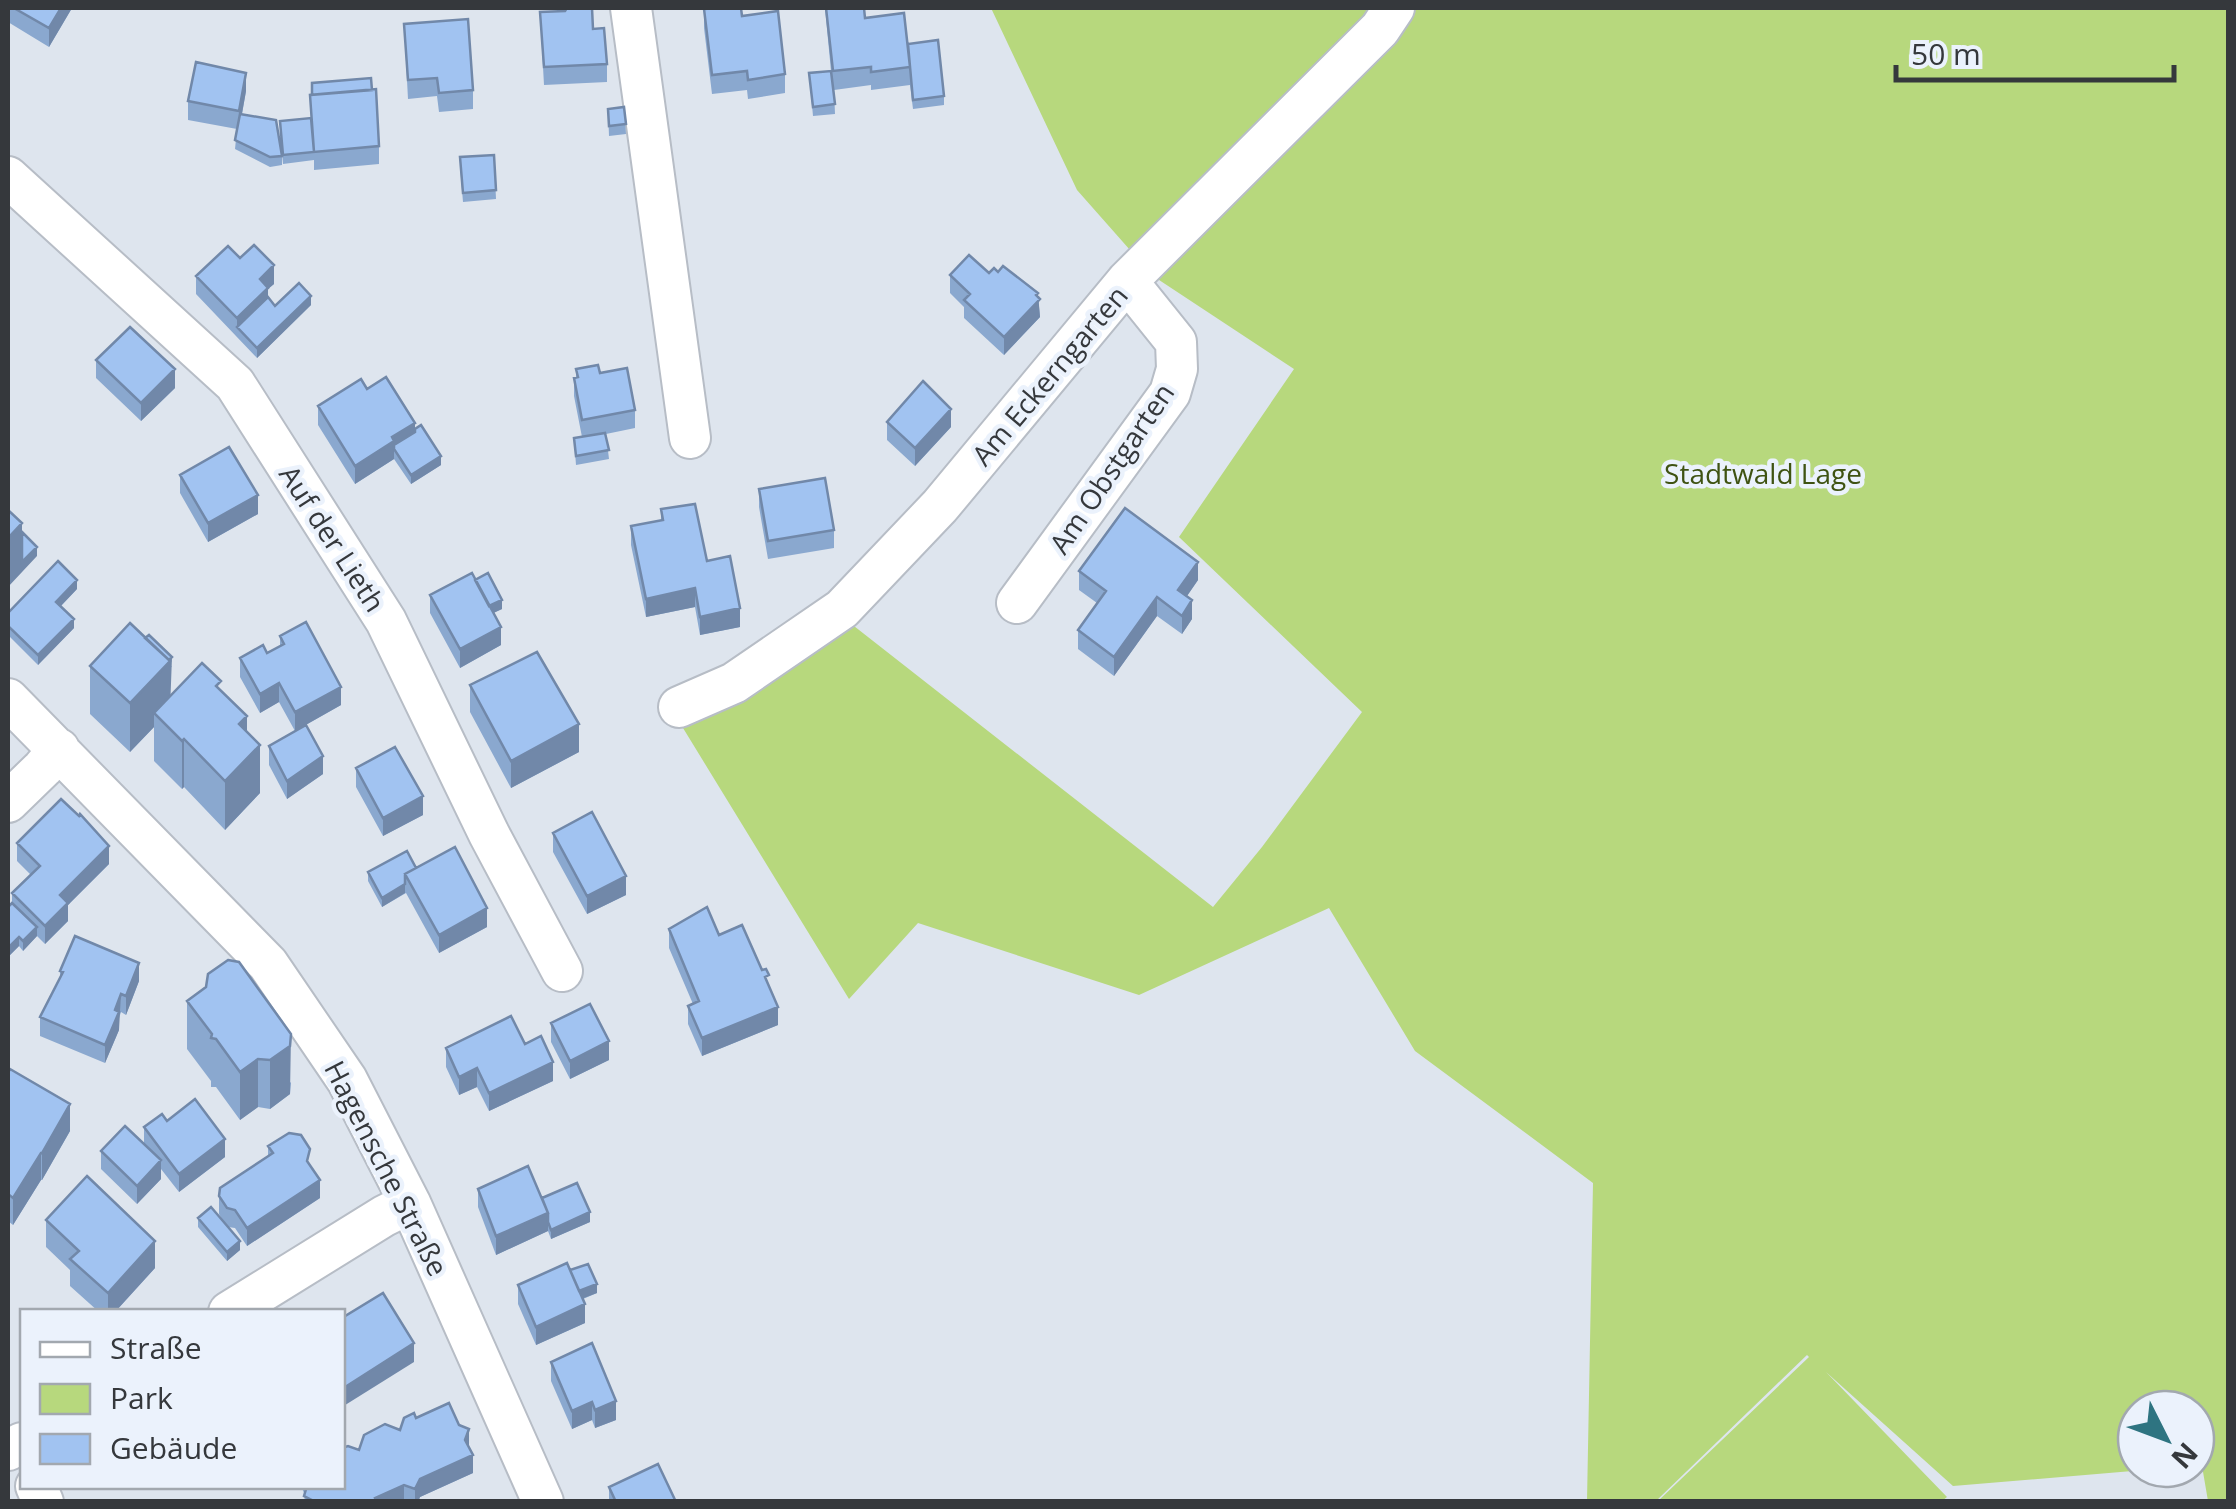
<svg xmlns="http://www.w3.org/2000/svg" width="2236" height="1509" viewBox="0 0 2236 1509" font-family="'Open Sans',sans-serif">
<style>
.green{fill:#b7d87d}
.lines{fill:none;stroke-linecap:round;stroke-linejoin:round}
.minor-casing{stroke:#b7bdc6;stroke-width:44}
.minor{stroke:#fff;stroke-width:40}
.wall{fill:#8aa8cf}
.shaded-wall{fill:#7188a9}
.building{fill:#a1c3f1;stroke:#7188a9;stroke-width:2.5}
.labels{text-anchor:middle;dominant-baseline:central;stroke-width:9;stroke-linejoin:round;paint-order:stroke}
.street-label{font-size:28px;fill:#35383c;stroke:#ebf2fc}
.park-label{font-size:28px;fill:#3f5312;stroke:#ebf2fc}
</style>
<rect width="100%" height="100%" fill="#dee5ee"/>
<path class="green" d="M991,8H2228V1501H2208L2202,1466H2196V1409H2136V1469H2156L1953,1486L1826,1372L1947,1497L1942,1501H1658L1809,1357L1807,1355L1656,1501H1587L1593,1183L1415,1051L1329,908L1139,995L918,923L849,999L683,728L845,619L1213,907L1262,847L1362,712L1179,537L1294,369L1153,276L1077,190Z"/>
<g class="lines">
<g class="minor-casing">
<path id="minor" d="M631,8L690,438
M8,177L235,384L386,621L489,834L562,971
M1017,603L1170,393L1177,369L1176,342L1127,281
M8,699L268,964L347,1080L410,1203L543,1502
M679,707L734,683L842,609L940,506L1127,281L1380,29L1394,8
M8,802L43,768L59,749
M229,1312L384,1216L410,1203
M8,1450L22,1443
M36,1486L43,1502"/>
</g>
<use href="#minor" class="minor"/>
</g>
<path class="wall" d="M8,8H72L49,47L8,22Z
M825,8H864L865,18L908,44L944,96V105L913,109L910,85L871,90V85L834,90L835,114L813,116L809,73L831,71Z
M704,9L742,16L785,74V93L748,99L747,90L712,94L704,28Z
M540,12L593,29L607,64V82L544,85Z
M404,24L473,90V109L439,112L437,96L408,99Z
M246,91L242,114L282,156V165L270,167L235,149L237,129L188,120V101Z
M310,95L379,146V164L314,170V160L283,164L280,130L311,118Z
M624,107L626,134L609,136L608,109Z
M494,155L496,199L463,202L460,166Z
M240,258L274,284L268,289V297L275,306L311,305L257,358L196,294V276Z
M989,273L1038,297L1040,317L1004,355L964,318V307L950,293V275Z
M96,360L175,388L141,421L96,378Z
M576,369L600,373L635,410V428L606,434L609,459L576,465L574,438L582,437L574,396V378L576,377Z
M367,389L415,429L441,465L411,484L394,459L355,484L318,425V406Z
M887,422L951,427L915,466L887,440Z
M180,475L258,514L208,542L180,493Z
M759,489L834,530V548L768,559L759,507Z
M661,509L707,561L740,627L700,635L695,607L646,617L631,545V526L661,520Z
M1079,571L1198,580L1187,596L1192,619L1182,634L1157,616L1114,676L1078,649V630L1097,603L1079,590Z
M475,580L502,609L493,613L501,645L460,668L430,613V595Z
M77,589L61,606L74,628L38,665L8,635V613Z
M280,636L341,705L295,731L279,702L260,713L240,677V658L267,653L280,647Z
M90,666H172L170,668V696L221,690L247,732L260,793L225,830L184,787L182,789L154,761V727L130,752L90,714Z
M470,685L579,752L511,788L470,712Z
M269,746L323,774L287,799L269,765Z
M356,768L423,815L383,836L356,787Z
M553,833L626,895L587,914L553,852Z
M17,843L109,864L68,905V921L45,944L37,936L23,951L19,946L8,957V907L12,903V893L31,875L17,861Z
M416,868L487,927L439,953L406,893L382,907L368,881V872Z
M669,929L719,935L769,986L778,1025L702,1056L688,1024V1006L693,1004L669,948Z
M60,971L139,981L126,1015L121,1012L119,1018V1030L105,1063L40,1036V1017L60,978Z
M206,987L291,1083L290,1094L270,1109L258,1107L240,1120L216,1087H211V1081L187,1049V1001Z
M551,1023L609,1060L570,1079L551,1042Z
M525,1044L553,1081L489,1111L477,1087L459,1095L446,1067V1048Z
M8,1073L70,1131L42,1180H41L13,1225L8,1221Z
M167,1121L225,1157L179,1192L161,1169V1179L137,1204L101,1169V1151L144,1143V1127Z
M268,1146L310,1164L320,1198L247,1246L235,1228L228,1227L240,1250L227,1261L198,1227V1218L225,1224L219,1214V1196L268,1156Z
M478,1189L590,1222L551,1239L548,1231L496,1255L478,1207Z
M46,1220L155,1268L115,1312H99L70,1286V1270L46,1247Z
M570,1270L597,1293L583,1299L585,1323L536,1345L518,1304V1285Z
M551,1362L616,1420L595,1428L592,1420L572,1429L551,1381Z
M416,1418L469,1448L473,1473L420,1497L418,1502H304L305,1495L301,1486H342L359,1450L400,1430Z
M609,1487L676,1502H609Z"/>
<path class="shaded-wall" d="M61,8H72L49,47V28Z
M246,73V91L239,130V111Z
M274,265V284L268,289V307L237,327V318L260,279Z
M1038,293L1040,317L1004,355V337Z
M311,296V305L257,358V348Z
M175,369V388L141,421V403Z
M951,409V427L915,466V448Z
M415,423V442L394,449V459L355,484V466L392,437Z
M441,456V465L411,484V475Z
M258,495V514L208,542V523Z
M22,523V562L37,547V556L8,587V538Z
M1198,562V580L1178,609V590Z
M77,580V589L56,611V602Z
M695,588V607L646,617V599Z
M1157,597V616L1114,676V657Z
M502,600V609L485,617V608Z
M1192,600V619L1182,634V616Z
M740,608V627L700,635V617Z
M74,619V628L38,665V655Z
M501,627V645L460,668V649Z
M172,657L170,710L154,713V727L130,752V703Z
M279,683V702L260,713V694Z
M341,687V705L295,731V712Z
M247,716V758L260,745V793L225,830V781L239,724Z
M579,724V752L511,788V761Z
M184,739V787L182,789V741Z
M323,756V774L287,799V781Z
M423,796V815L383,836V818Z
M109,846V864L68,905V921L45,944V926L60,895Z
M626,876V895L587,914V896Z
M405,884V893L382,907V898Z
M487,908V927L439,953V935Z
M37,927V936L23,951V941Z
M19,937V946L8,957V948Z
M139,963V981L126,1015V996Z
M121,994L119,1030L105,1063V1045L115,1010Z
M778,1007V1025L702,1056V1038Z
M291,1034L290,1094L270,1109V1060Z
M609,1041V1060L570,1079V1061Z
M258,1059V1107L240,1120V1072Z
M553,1062V1081L489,1111V1093Z
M477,1068V1087L459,1095V1077Z
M70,1104V1131L42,1180V1153Z
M225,1139V1157L179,1192V1174Z
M41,1153V1180L13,1225V1198Z
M161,1160V1179L137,1204V1186Z
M320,1180V1198L247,1246V1228Z
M590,1212V1222L551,1239V1230Z
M548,1213V1231L496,1255V1236Z
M155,1241V1268L115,1312H108V1293Z
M240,1241V1250L227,1261V1252Z
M597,1284V1293L576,1301V1292Z
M585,1304V1323L536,1345V1327Z
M414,1343V1362L342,1407V1389Z
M616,1401V1420L595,1428V1410Z
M592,1402V1420L572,1429V1411Z
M469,1429V1447L473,1455V1473L420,1497L418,1502H415V1489L420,1479L465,1440Z
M404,1485V1502H375V1498Z"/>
<path class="building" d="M14,8H61L49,28Z
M567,8H592L593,29L604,28L607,64L544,67L540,12L565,11Z
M718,8H741L742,16L778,11L785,74L748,80L747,71L712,75L704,9Z
M826,8H864L865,18L904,13L910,67L871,72V67L833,71Z
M468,19L473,90L439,93L437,78L408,80L404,24Z
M938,40L944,96L913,100L908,44Z
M196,62L246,73L239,111L188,101Z
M831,71L835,104L813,107L809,73Z
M371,78L372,90L312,95V83Z
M376,89L379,146L314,152L310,95Z
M624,107L626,124L609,126L608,109Z
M240,114L276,120L282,156L270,157L235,140Z
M311,118L314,152L283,155L280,121Z
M494,155L496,190L463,193L460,157Z
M254,245L274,265L260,279L268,288L237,318L196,276L228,246L240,258Z
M969,255L989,273L994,268L998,272L1003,266L1038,293L1036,295L1040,299L1004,337L964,300L970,294L950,275Z
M299,283L311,296L257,348L237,327L268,297L275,306Z
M130,327L175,369L141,403L96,360Z
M598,365L600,373L627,368L635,410L582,420L574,378L578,377L576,369Z
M386,377L415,423L392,437L394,441L355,466L318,406L361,379L367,389Z
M923,381L951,409L915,448L887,422Z
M421,425L441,456L411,475L394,449V445L415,432V429Z
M605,433L609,450L576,456L574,438Z
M229,447L258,495L208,523L180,475Z
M825,478L834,530L768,541L759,489Z
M695,504L707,561L730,556L740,608L700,617L695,588L646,599L631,526L663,520L661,509Z
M1125,508L1198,562L1178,590L1192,600L1182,616L1157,597L1114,657L1078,630L1106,591L1079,571Z
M8,510L22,523L8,538Z
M22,532L37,547L22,562Z
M58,561L77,580L56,602L74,619L38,655L8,626V613Z
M472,573L501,627L460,649L430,595Z
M488,573L502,600L489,606L475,580Z
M306,622L341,687L295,712L279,683L260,694L240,658L263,645L267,653L284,644L280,636Z
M130,623L170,661L130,703L90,666Z
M149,635L172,657L169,660L145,638Z
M537,652L579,724L511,761L470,685Z
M202,663L221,681L216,686L247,716L239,724L260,745L225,781L184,739L182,741L154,713Z
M306,725L323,756L287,781L269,746Z
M395,747L423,796L383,818L356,768Z
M61,799L79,816L80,814L109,846L60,895L68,903L45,926L12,893L40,866L17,843Z
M592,812L626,876L587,896L553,833Z
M455,847L487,908L439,935L405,874Z
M407,851L416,868L405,874V884L382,898L368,872Z
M12,903L37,927L23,941L19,937L8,948V907Z
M707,907L719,935L742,925L762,970L766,969L769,975L765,977L778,1007L702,1038L688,1006L699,1001L669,929Z
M75,936L139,963L126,996L121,994L115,1010L119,1012L105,1045L40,1017L63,972L60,971Z
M228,960L239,962L291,1034L290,1046L270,1060L258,1059L240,1072L216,1039L211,1038L212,1034L187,1001L206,987L208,974Z
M590,1004L609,1041L570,1061L551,1023Z
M511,1016L525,1044L541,1036L553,1062L489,1093L477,1068L459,1077L446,1048Z
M10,1069L70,1104L42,1153H41L13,1198L8,1194V1073Z
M195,1099L225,1139L179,1174L144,1127L162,1114L167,1121Z
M125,1126L161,1160L137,1186L101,1151Z
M289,1133L301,1135L310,1149L307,1161L320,1180L247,1228L235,1210L227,1208L219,1196L220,1188L273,1153L268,1146Z
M528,1166L548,1213L496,1236L478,1189Z
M87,1176L155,1241L108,1293L70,1259L79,1251L46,1220Z
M577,1183L590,1212L551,1230L548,1222V1213L542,1198Z
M211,1207L240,1241L227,1252L198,1218Z
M567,1263L585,1304L536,1327L518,1285Z
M588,1264L597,1284L579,1291L570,1270Z
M383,1293L414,1343L342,1389V1318Z
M592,1343L616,1401L595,1410L592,1402L572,1411L551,1362Z
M449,1403L459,1425L469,1429L465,1440L473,1455L420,1479L415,1489L404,1485L375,1498L377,1502H316L304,1496L307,1486H342V1448L348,1446L359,1450L364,1435L385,1424L400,1430L404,1418L414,1413L416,1418Z
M658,1464L676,1502H616L609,1487Z"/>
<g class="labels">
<g class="street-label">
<text transform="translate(1049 375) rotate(-50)">Am Eckerngarten</text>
<text transform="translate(1111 468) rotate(-56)">Am Obstgarten</text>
<text transform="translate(333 538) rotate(57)">Auf der Lieth</text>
<text transform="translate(387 1168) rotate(63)">Hagensche Straße</text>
</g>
<g class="park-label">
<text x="1763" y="473">Stadtwald Lage</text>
</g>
</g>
<rect width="2236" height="1509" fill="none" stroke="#35383c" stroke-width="20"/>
<rect x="20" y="1309" width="325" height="180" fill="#ebf2fc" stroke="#a2a8af" stroke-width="2.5"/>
<rect x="40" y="1342" width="50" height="15" fill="#ffffff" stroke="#a2a8af" stroke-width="2.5"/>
<text x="110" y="1359" font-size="30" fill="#35383c">Straße</text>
<rect x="40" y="1384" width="50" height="30" fill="#b7d87d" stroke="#a2a8af" stroke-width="2.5"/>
<text x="110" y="1409" font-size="30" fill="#35383c">Park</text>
<rect x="40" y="1434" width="50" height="30" fill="#a1c3f1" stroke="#a2a8af" stroke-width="2.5"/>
<text x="110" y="1459" font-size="30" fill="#35383c">Gebäude</text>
<g transform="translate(2166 1439) rotate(132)"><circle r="48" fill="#ebf2fc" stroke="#a2a8af" stroke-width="2.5"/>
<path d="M0-8L18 38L0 25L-18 38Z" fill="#2e7481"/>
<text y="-15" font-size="28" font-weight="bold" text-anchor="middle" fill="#35383c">N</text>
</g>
<path d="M1896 65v15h278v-15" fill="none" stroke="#35383c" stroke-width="5"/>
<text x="1911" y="65" font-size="30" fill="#35383c" stroke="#ebf2fc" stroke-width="8" paint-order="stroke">50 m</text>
</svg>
